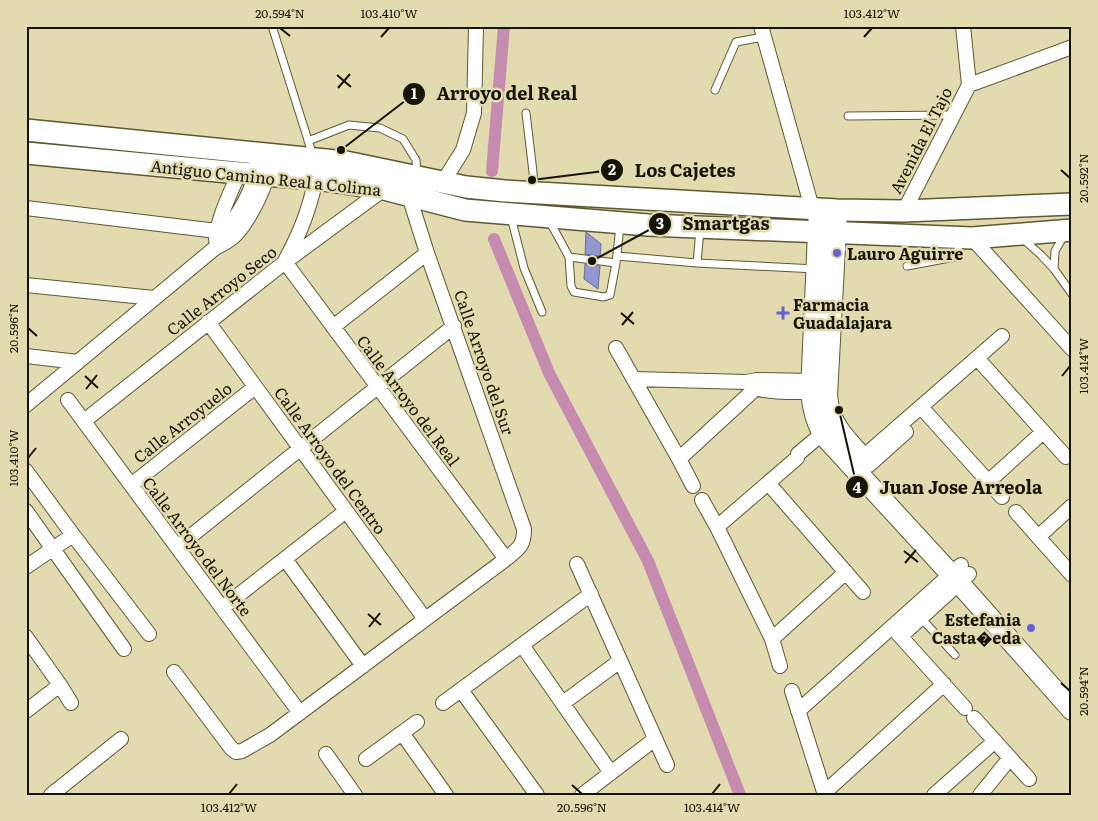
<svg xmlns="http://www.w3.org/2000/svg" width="1098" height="821" viewBox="0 0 1098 821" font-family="Literata,serif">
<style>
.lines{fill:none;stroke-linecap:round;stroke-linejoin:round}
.canal{stroke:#c58cb0;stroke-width:12}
.building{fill:#9397d0;stroke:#6c6f94}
.lane-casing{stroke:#5e5831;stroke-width:9}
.street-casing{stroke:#5e5831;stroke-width:16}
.secondary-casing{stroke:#5e5831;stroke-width:22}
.primary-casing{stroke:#5e5831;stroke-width:24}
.lane{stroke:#fff;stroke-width:7}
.street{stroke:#fff;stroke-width:14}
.secondary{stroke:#fff;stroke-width:20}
.primary{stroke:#fff;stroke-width:21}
.ticks{fill:none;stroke:#161405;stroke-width:2}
.poi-dot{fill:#6661da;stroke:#e2dbb0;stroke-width:2}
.labels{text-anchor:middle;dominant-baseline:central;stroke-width:5;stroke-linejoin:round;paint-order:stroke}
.street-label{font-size:16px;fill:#161405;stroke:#e2dbb0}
.poi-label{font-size:16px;font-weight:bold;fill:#161405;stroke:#e2dbb0;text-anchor:start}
.leader{fill:none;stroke:#161405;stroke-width:2}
.callout-dot{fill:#161405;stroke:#e2dbb0;stroke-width:2}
.mark-label{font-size:15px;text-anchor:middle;font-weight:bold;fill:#fff}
.callout-label{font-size:18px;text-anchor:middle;font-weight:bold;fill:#161405;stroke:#e2dbb0;stroke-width:5;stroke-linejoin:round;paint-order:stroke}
.neatline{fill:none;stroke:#161405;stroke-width:2}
.ticks-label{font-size:12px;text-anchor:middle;fill:#161405}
</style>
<rect width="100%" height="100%" fill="#e2dbb0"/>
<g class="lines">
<path class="canal" d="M492,171L504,26
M494,239L549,373L648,561L740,795"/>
</g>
<path class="building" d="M586,232L601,244L600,256L585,254Z
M585,264L600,266L598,289L584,279Z"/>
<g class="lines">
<g class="lane-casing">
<path id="lane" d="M272,26L313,156
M715,90L736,42L763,37
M526,113L533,172L534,190
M848,116L953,115
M308,141L349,125L380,128L403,139L416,160L417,174
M511,217L524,268L542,312
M550,222L569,257L616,263L620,226
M700,230L697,263L816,269
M1022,238L1041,255L1054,269L1072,294
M617,256L697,263
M569,257L571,286L574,292L604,297L610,295L616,263
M907,266L955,257L958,250L959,241
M1054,269L1055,251L1065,234
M921,618L955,655"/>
</g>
<g class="street-casing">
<path id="street" d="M761,26L812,208
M969,85L1072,47
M443,182L463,150L474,113L476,26
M26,208L217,231L231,238
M904,211L969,85L963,26
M972,238L1072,349
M216,240C218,217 230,194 239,173
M220,241C232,222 256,190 256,167
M286,259C301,231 309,210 316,179
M285,262L506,559
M26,285L154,298
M208,322L425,619
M333,327L427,253
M616,348L679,459L693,486
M26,356L78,362
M977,358L1066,457
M634,379L746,382L757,380L811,381
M753,387C766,393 795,392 811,392
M68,400L300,713
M26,405L215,248C221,245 227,242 232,238C246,227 267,186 268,169
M921,407L1002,497
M84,421L285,262L384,189
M862,458L1002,336
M679,459L755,389L757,380
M869,465L906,432
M26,471L73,535L149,634
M988,482L1043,432
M768,483L863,592
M131,485L255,387
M702,500L717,527L772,639L780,666
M26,511L124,649
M1016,512L1072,575
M717,527L797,458L798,454L823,433
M1038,537L1072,506
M177,547L454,326
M285,559L363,666
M577,564L667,765
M26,567L73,535
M222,608L346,511
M892,627L965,708
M901,636L969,574
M26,637L60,685L71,703
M772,639L846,572
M522,645L611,773
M174,672L231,748L236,752L242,751L270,735L506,559C519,548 524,546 524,529L427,253L409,196
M461,690L537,795
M792,691L825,795
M443,703L591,594
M563,703L620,661
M26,711L60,685
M798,711L961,565
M974,718L1029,779
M402,733L446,795
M326,754L355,795
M366,759L417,722
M824,793L944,684
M51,795L121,739
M582,795L655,739
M934,795L995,741
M980,795L1010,758"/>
</g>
<g class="secondary-casing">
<path id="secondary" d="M819,210L811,392C813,409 816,424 826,438L959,583L1072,710
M837,210L827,396C828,400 828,404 829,408C833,427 849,442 861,456"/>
</g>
<g class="primary-casing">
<path id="primary" d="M26,130L346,162L466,187L505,191L837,210L904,211L1072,204
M26,153L239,173L316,179L384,189L465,210L648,225L972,238L1072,230"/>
</g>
<use href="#lane" class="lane"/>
<use href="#street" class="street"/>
<use href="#secondary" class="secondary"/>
<use href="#primary" class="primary"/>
</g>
<path class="ticks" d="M280,28L290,36M381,37L389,28M864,37L872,28M337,75L351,87M338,88L350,74M1061,170L1070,178M621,313L634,324M622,325L633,312M28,328L37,336M85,376L98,388M1062,376L1070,366M86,389L97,375M28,458L36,448M904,551L918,562M905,563L916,550M368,614L381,625M369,627L380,613M1061,683L1070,691M572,785L582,794M229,794L237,784M712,794L720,784"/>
<g class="poi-dot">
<circle cx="837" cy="253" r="5"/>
<path d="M780.5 305.5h5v5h5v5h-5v5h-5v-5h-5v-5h5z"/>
<circle cx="1031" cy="628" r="5"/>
</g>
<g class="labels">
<g class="street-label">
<text transform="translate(920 140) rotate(-63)">Avenida El Tajo</text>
<text transform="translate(266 177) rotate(6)">Antiguo Camino Real a Colima</text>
<text transform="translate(221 290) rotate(-38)">Calle Arroyo Seco</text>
<text transform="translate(485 362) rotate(71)">Calle Arroyo del Sur</text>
<text transform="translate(409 400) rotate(53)">Calle Arroyo del Real</text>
<text transform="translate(182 422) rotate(-38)">Calle Arroyuelo</text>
<text transform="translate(331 460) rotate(54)">Calle Arroyo del Centro</text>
<text transform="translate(198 546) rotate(53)">Calle Arroyo del Norte</text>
</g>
<g class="poi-label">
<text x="847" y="253">Lauro Aguirre</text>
<text x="793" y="304">Farmacia<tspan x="793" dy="18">Guadalajara</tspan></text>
<text x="1021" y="619" text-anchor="end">Estefania<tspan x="1021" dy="18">Casta�eda</tspan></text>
</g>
</g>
<path class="leader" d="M341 150L414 94M532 180L612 170M592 261L660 224M839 410L857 487"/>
<g class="callout-dot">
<circle cx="341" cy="150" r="5"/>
<circle cx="532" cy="180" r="5"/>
<circle cx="592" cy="261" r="5"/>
<circle cx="839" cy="410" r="5"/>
<circle cx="414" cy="94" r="12"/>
<circle cx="612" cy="170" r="12"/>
<circle cx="660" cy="224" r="12"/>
<circle cx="857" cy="487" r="12"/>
</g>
<g class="mark-label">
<text x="414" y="99">1</text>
<text x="612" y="175">2</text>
<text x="660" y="229">3</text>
<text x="857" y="493">4</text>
</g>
<g class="callout-label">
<text x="507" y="100">Arroyo del Real</text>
<text x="685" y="177">Los Cajetes</text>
<text x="726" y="230">Smartgas</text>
<text x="961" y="494">Juan Jose Arreola</text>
</g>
<rect width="1098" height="821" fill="none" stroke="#e2dbb0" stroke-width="55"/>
<rect x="28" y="28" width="1042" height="766" class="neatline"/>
<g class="ticks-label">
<text x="280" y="18">20.594°N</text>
<text x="389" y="18">103.410°W</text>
<text x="872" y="18">103.412°W</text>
<text transform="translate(1084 178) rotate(-90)" y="4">20.592°N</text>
<text transform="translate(14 328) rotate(-90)" y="4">20.596°N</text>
<text transform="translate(1084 366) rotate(-90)" y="4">103.414°W</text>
<text transform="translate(14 458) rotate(-90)" y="4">103.410°W</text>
<text transform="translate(1084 691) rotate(-90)" y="4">20.594°N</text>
<text x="229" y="812">103.412°W</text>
<text x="582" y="812">20.596°N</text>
<text x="712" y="812">103.414°W</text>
</g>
</svg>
